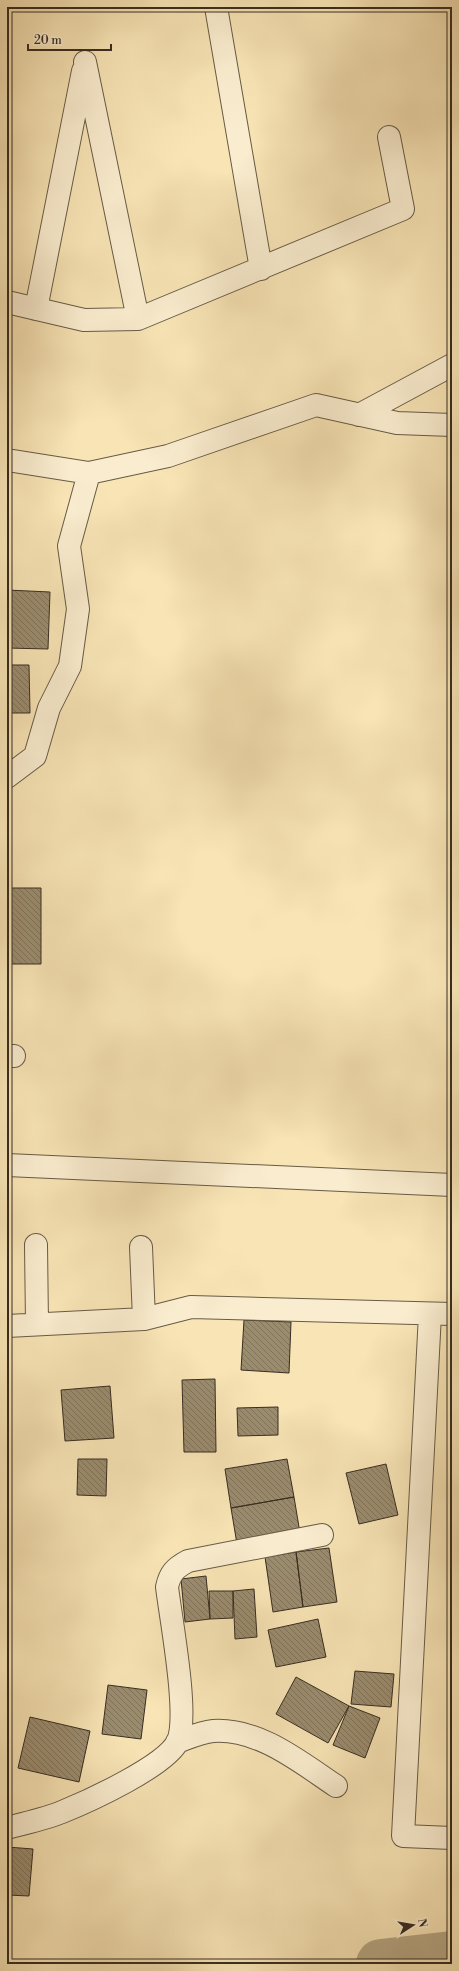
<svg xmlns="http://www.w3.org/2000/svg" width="459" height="1971" viewBox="0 0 459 1971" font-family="'Libre Bodoni',serif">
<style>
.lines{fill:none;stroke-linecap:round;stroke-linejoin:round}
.river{stroke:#b6a683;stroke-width:50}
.building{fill:url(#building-back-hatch);stroke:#372d21}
.minor-casing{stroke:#675b46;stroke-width:24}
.minor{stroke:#faedcf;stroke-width:22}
</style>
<defs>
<pattern id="building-back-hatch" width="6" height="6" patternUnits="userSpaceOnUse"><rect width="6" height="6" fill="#9b8c6e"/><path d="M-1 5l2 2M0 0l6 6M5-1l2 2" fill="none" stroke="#7f735a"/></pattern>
</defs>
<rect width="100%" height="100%" fill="#f8e4b5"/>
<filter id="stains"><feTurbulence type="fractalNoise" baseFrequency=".005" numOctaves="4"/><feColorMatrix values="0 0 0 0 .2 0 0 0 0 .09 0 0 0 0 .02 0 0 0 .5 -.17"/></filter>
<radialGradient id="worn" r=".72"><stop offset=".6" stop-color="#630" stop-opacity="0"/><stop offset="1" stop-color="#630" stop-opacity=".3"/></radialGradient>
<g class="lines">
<path class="river" d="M381,1964L452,1956"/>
</g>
<path class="building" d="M7,590L50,592L48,649L7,648Z
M7,665H29L30,713H7Z
M7,888H41V964H7Z
M244,1320L291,1322L289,1373L241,1370Z
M215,1379L216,1452H184L182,1380Z
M110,1386L114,1438L65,1441L61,1390Z
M278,1407V1435L238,1436L237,1408Z
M78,1459H107L106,1496L77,1495Z
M287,1459L294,1497L231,1508L225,1469Z
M386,1464L398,1515L359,1524L346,1473Z
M294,1497L300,1533L237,1544L231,1508Z
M329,1548L337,1602L303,1607L296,1552Z
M296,1552L303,1607L273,1612L265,1557Z
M206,1576L210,1619L185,1622L181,1579Z
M254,1589L257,1637L235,1639L233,1591Z
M209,1591H233V1618L210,1619Z
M318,1619L326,1657L276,1667L268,1630Z
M355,1671L394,1674L391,1707L351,1704Z
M296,1677L349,1706L328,1743L276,1714Z
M108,1685L147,1690L141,1739L102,1734Z
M349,1706L380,1718L365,1758L333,1745Z
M30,1717L90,1731L79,1782L18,1768Z
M7,1847L33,1849L29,1896L7,1895Z"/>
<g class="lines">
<g class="minor-casing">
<path id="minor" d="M216,7L261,269
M85,62L138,319
M7,302L84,320L138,319L403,209L389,137
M36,309L83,71
M359,415L452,365
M7,460L89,473L168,456L316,405L397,423L452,425
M7,777L35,756L49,708L70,666L78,609L69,546L89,473
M7,1056H14
M7,1165L452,1185
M36,1245L37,1324
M141,1247L144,1319
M430,1314L403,1836L452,1838
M7,1326L144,1319L191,1307L452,1314
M177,1742C188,1738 201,1732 213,1731C259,1728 300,1762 336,1786
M7,1828C25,1823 45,1819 62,1812C89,1801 166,1766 178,1741C189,1715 171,1620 167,1587C170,1573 175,1568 188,1561L322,1535"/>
</g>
<use href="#minor" class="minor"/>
</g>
<rect width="459" height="1971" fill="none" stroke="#f8e4b5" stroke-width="24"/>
<rect x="8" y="8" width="443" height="1955" fill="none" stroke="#372d21" stroke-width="2"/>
<rect x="12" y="12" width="435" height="1947" fill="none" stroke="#372d21"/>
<g transform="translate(413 1925) rotate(78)" stroke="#faedcf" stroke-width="3" paint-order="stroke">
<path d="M0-3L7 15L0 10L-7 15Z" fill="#372d21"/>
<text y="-6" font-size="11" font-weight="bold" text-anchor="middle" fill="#372d21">N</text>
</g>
<path d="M28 44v6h83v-6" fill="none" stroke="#372d21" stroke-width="2"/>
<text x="34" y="44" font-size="12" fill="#372d21" stroke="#faedcf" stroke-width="3" paint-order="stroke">20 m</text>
<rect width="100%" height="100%" filter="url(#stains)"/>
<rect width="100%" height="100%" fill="url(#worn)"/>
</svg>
